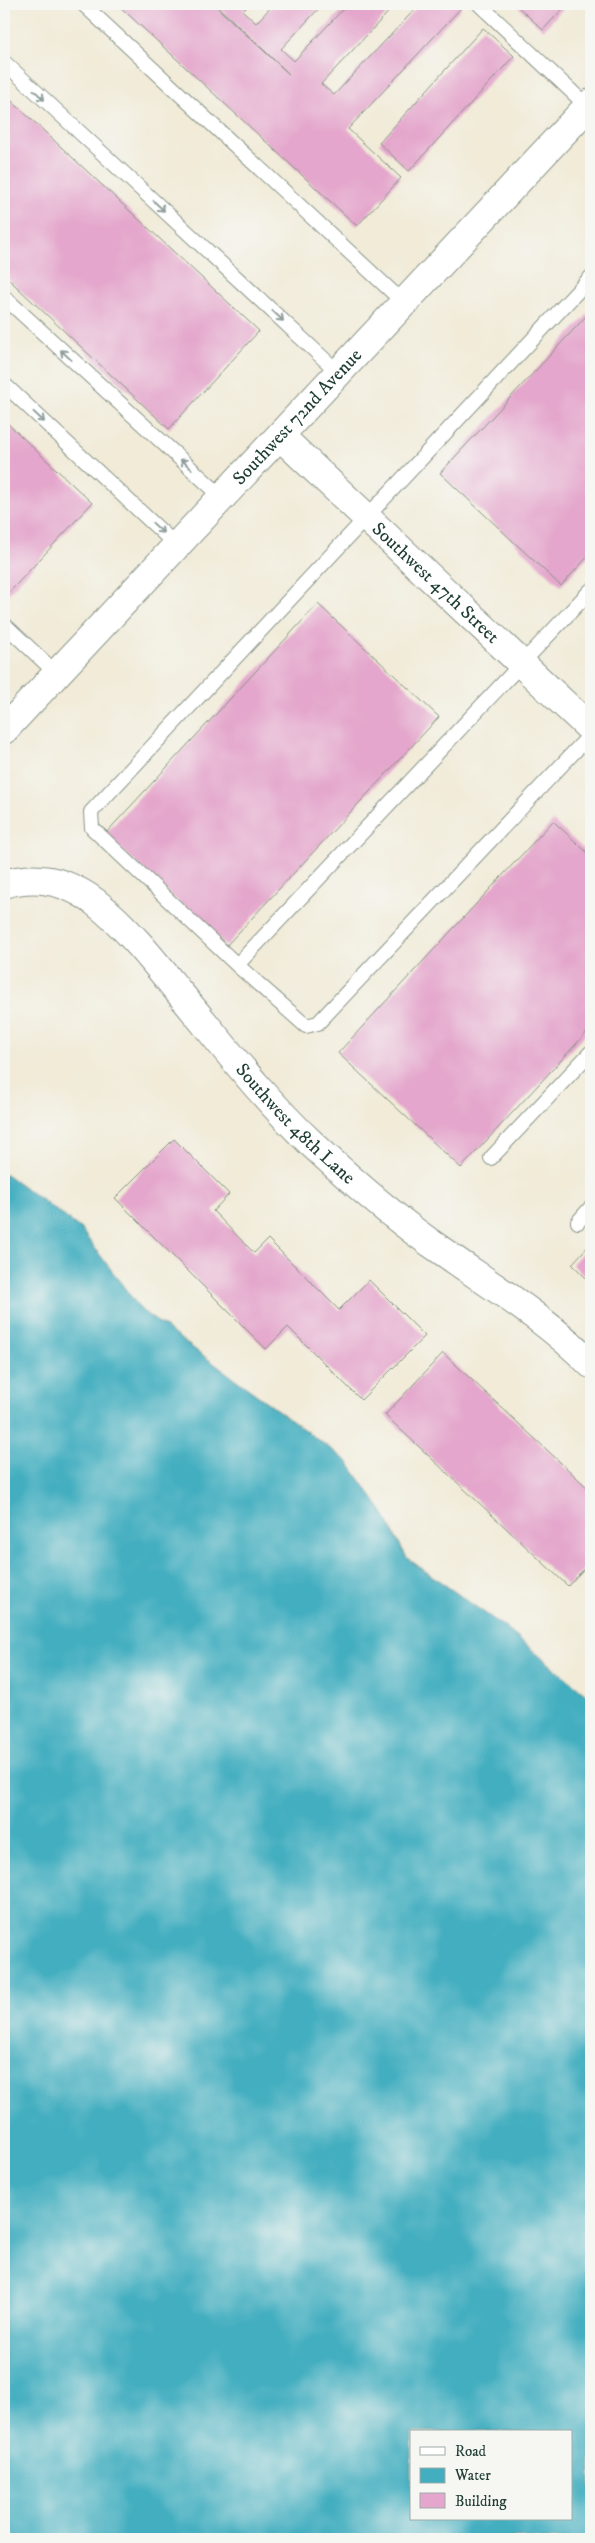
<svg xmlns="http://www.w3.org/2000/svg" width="595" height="2543" viewBox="0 0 595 2543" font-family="'IM FELL DW Pica',serif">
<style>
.water{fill:#42aec0;stroke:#30767a;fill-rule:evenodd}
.building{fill:#e4a6cc}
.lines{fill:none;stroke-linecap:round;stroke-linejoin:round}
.service-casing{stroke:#889486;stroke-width:16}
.minor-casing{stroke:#889486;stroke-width:30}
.tertiary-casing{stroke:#889486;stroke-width:30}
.service{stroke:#fff;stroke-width:14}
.minor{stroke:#fff;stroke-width:28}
.tertiary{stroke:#fff;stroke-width:28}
.oneway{stroke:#8f9e9a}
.labels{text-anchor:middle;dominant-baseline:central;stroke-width:5;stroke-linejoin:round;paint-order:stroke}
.street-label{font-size:19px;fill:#1f3d34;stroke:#f6f6f2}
</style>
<rect width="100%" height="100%" fill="#f6f6f2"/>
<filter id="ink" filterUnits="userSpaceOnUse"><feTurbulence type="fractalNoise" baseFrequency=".02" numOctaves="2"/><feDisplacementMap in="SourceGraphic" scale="10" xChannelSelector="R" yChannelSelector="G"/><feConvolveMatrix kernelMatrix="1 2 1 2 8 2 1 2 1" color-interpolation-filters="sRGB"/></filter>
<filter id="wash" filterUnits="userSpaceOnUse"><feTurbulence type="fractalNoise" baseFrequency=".0096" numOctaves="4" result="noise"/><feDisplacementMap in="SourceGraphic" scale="20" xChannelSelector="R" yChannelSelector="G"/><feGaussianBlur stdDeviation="1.12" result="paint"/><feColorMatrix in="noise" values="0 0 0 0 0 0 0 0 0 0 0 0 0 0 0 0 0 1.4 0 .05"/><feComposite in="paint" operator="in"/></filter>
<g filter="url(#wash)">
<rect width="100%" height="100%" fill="#f1ebd8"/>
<path class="water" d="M4,1174H6L80,1228L141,1310L347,1461L382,1511L407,1558L503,1626L591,1698V2539H4ZM411,2432H571V2519H411Z"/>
<g id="blocks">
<path class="building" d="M117,4H213L289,74L215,4H250L243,11L256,23L274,4H323L281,49L294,61L348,4H396L321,84L334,95L420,4H457L461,8L348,129L401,178L357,226Z
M515,4H567L543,30Z
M483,28L514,56L409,171L379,143Z
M4,94L259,331L169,429L4,275Z
M591,311V553L561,586L440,473Z
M4,420L92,503L4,598Z
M318,604L439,717L226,946L105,834Z
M553,821L591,856V1028L461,1168L338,1053Z
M174,1139L229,1194L213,1211L254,1253L268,1239L339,1310L369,1280L425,1336L361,1400L288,1327L266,1349L115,1198Z
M591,1243V1283L572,1264Z
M443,1353L591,1491V1561L568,1586L385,1415Z"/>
</g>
</g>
<g filter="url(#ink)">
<use href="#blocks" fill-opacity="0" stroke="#889486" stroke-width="1"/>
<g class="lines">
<g class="service-casing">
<path id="service" d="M83,4L403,302
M479,4L588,107
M4,62L339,373
M4,297L222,497
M4,384L177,546
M591,590L237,965L306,1026L318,1023L591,734
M4,624L57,674
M237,965L92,828L91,812L591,277
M491,1158L591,1052
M578,1222L591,1207"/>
</g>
<g class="minor-casing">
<g id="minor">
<path id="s1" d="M280,436L591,729"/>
<path id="s2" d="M4,884C37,874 67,881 95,902C127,927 153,960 178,991C222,1044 262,1097 312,1144C353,1182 396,1220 442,1251C493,1287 546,1319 591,1364"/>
</g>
</g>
<g class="tertiary-casing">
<g id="tertiary">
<path id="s3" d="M4,730L591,103"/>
</g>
</g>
<use href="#service" class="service"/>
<use href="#minor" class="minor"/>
<use href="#tertiary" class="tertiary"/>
</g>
<defs><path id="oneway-shaft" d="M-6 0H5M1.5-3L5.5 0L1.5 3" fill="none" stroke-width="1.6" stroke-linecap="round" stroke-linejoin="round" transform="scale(1.25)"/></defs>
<g class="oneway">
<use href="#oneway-shaft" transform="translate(39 95) rotate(43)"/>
<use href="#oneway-shaft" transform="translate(159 206) rotate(43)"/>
<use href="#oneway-shaft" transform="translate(278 316) rotate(43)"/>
<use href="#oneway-shaft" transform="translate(66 355) rotate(-137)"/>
<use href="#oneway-shaft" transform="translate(39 417) rotate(43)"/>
<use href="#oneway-shaft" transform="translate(186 464) rotate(-138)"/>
<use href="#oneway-shaft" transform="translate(158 528) rotate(43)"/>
</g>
</g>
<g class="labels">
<g class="street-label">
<text stroke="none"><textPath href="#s3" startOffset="429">Southwest 72nd Avenue</textPath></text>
<text stroke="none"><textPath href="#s1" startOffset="214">Southwest 47th Street</textPath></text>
<text stroke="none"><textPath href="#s2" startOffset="396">Southwest 48th Lane</textPath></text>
</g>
</g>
<rect width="595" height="2543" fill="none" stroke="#f6f6f2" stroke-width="20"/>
<rect x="410" y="2430" width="162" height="90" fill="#f6f6f2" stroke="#a0aca6"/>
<rect x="420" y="2447" width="25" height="8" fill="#ffffff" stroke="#a0aca6"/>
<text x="455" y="2456" font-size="15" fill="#1f3d34">Road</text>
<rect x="420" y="2468" width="25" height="15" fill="#42aec0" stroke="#a0aca6"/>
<text x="455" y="2480" font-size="15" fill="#1f3d34">Water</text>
<rect x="420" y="2493" width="25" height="15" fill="#e4a6cc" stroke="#a0aca6"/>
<text x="455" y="2506" font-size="15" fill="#1f3d34">Building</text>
</svg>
